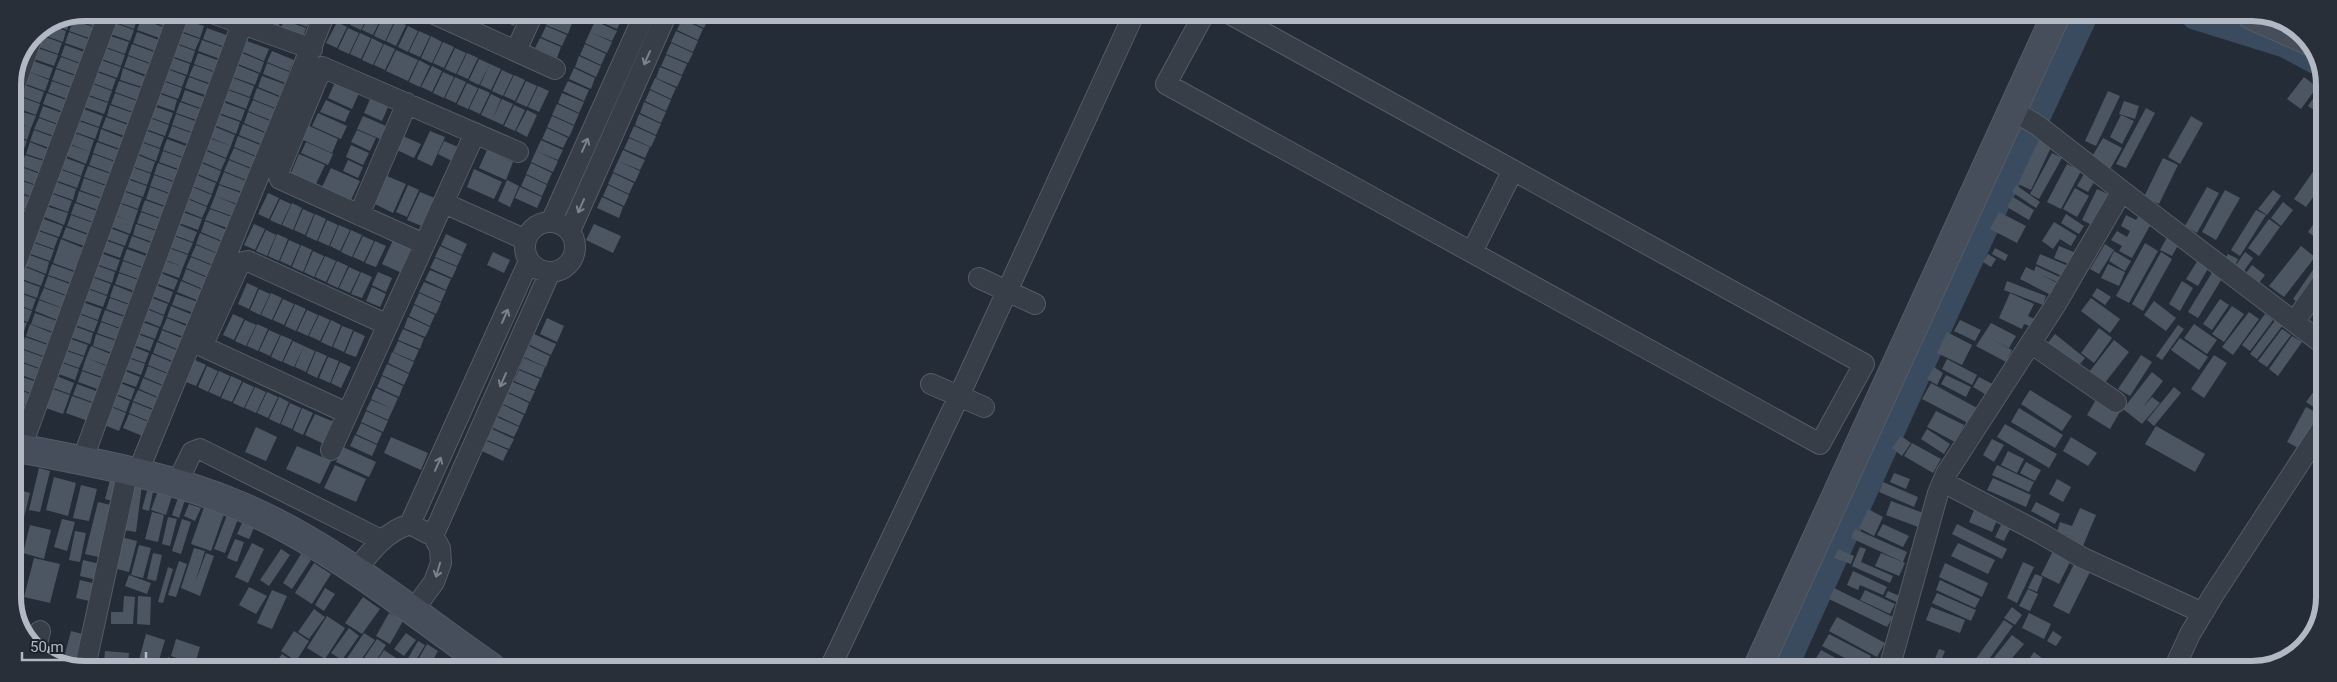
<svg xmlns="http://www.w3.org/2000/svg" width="2337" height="682" viewBox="0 0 2337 682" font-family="Roboto,sans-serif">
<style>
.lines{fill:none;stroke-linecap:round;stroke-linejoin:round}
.river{stroke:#3a4a5f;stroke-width:30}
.building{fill:#4c5663}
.street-casing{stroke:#555c66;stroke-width:22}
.secondary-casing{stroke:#555c66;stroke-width:30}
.street{stroke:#373e48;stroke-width:20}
.secondary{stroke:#464d5b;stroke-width:28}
.oneway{stroke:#7b828c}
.rim{fill:none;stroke:#b2b9c4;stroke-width:6}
</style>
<rect width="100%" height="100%" fill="#242c37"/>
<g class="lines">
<path class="river" d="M2196,15L2286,43L2316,59
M1782,669L1945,309L2083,15"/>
</g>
<path class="building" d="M85,12L100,16L96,27L74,19Z
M115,13H124L138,17L134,29L112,21Z
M143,13H161L168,15L164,26L141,18Z
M258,13H265L281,19L277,30L255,22Z
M287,13H303L311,16L307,27L285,19Z
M341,13H354L349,24L338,19Z
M356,13H369L361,30L350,25Z
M370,13L383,14L373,35L362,30Z
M501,13H519L514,26L499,19Z
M552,13H577L573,22Z
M599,13H610L622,19L617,29L596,20Z
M684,13H700L709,17L704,28L682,18Z
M384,14L395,20L385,41L374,36Z
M551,14L572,23L568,34L546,25Z
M71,18L67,30L54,25Z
M141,19L163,27L159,38L137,30Z
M182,19L204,26L200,38L178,30Z
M682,19L703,29L698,40L677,30Z
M74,20L96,28L92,39L69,31Z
M284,20L306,28L302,39L280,31Z
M396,20L406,25L396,46L386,41Z
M595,21L617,31L612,41L590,32Z
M112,22L134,30L130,41L108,33Z
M337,22L347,27L337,48L326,43Z
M53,26L66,31L63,42L40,34L41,31Z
M408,26L418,31L408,52L398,47Z
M546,26L567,35L562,46L541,37Z
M207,28L229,36L225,47L203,39Z
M348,28L359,33L349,54L338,49Z
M177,31L200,39L195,50L173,42Z
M419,31L430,36L420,57L409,52Z
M676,31L698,41L693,52L671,42Z
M69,32L91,40L88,51L65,43Z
M137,32L159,40L155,51L133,43Z
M590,32L612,42L607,53L585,43Z
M360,33L371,38L361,59L350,54Z
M40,35L62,43L58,54L36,46Z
M107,35L129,42L125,54L103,46Z
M431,36L442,42L432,63L421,58Z
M372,38L383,44L373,65L362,60Z
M540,38L561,47L557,58L535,48Z
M202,40L225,48L220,59L198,51Z
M247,41L269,49L264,61L243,52Z
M443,42L454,47L444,68L433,63Z
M173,43L195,51L191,63L169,55Z
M671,43L693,53L688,63L666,54Z
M132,44L154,52L150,63L128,55Z
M384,44L395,49L385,70L374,65Z
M585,44L606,54L601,65L580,55Z
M65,45L87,53L83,64L61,56Z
M35,47L58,55L54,66L31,58Z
M103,47L125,55L121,66L99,58Z
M455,48L466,53L456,74L445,69Z
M396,50L407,55L397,76L386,71Z
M272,51L294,60L289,71L267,62Z
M198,53L220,61L216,72L194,64Z
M242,53L264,62L260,73L238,64Z
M467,53L478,58L468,79L457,74Z
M407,55L418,60L408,81L397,76Z
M666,55L687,64L682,75L661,66Z
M128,56L150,64L146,75L124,67Z
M168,56L190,64L187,75L164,67Z
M579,56L601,66L596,77L575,67Z
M61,57L83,65L79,76L56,68Z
M98,59L121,67L117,78L95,70Z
M479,59L490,64L479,85L469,80Z
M31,60L53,68L49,79L27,71Z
M419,60L430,66L420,87L409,82Z
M267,63L289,72L285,83L263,74Z
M490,64L501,69L491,90L480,85Z
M194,65L216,73L212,84L189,76Z
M237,65L259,74L255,85L233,77Z
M432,66L442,71L432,92L421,87Z
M660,67L682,76L677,87L656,78Z
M123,68L146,77L142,87L120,80Z
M164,68L186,76L182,87L160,79Z
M574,68L595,78L591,89L569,79Z
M56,69L78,77L74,88L52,80Z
M502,70L513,75L503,96L492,91Z
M27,71L49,80L45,91L23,83Z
M94,71L116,79L112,90L90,82Z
M443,72L454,77L444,98L433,93Z
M514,75L525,80L515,101L504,96Z
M262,76L284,84L280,96L258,87Z
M189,77L211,85L208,96L185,88Z
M455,77L466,82L456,103L445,98Z
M2304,77L2317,87L2301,109L2287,99Z
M233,78L254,86L250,97L228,89Z
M655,78L676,88L671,99L650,89Z
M160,80L182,88L178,99L156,91Z
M52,81L74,89L70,100L48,92Z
M119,81L141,88L137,100L115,92Z
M526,81L537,86L527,107L516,102Z
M568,81L589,90L584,101L563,91Z
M335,82L359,93L352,109L328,98Z
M90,83L112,91L108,102L86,94Z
M467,83L478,88L468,109L457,104Z
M22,84L44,92L40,103L18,95Z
M538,86L549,91L539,112L528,107Z
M2321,87L2324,89V117L2308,106Z
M257,88L279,97L275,108L253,99Z
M479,88L490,93L480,114L469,109Z
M185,90L207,98L203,109L181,101Z
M228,90L250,98L246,109L223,100Z
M650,90L671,100L666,111L645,101Z
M2108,91L2120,96L2096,146L2085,141Z
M155,92L177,100L174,111L151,103Z
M47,93L69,101L66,113L43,104Z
M115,93L137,101L133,112L111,104Z
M562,93L584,102L579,113L558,103Z
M491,94L501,99L492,120L481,115Z
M85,95L108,103L104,114L81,106Z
M18,96L40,104L36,115L14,107Z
M371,97L389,105L382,121L364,113Z
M502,99L513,104L503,125L492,120Z
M253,100L275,109L270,120L248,111Z
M326,100L350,111L345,122L320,112Z
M2124,101L2139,106L2135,119L2119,114Z
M180,102L203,110L199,121L176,113Z
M223,102L245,110L241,121L219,113Z
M644,102L666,112L661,123L640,113Z
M557,104L579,114L574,125L552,115Z
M110,105L133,113L129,124L107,116Z
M151,105L173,113L169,124L147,116Z
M514,105L525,110L515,131L504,126Z
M43,106L65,114L61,125L39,117Z
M81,108L103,116L99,127L77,119Z
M2146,108L2155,113L2126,168L2116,164Z
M13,109L36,116L31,128L13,121Z
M527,110L537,115L527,137L516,131Z
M248,112L270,121L265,132L244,123Z
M318,113L347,126L341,139L312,126Z
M176,114L198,122L194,133L172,125Z
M218,114L240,122L236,134L214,125Z
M639,114L661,124L656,135L635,125Z
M2121,115L2134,121L2122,144L2110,137Z
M363,116L386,126L380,139L357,129Z
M552,116L574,126L569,137L547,127Z
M2191,116L2203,123L2180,164L2168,157Z
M106,117L128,125L124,136L102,128Z
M147,117L169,125L165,136L143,128Z
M39,118L61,126L57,137L34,129Z
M76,120L99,128L95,139L72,131Z
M13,122L31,128L27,140L13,134Z
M243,124L265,133L261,144L239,135Z
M307,125L338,139L332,153L301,139Z
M172,126L194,134L190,145L168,137Z
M213,126L235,135L231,146L209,137Z
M634,126L656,136L651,147L629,137Z
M547,128L568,138L563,148L542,139Z
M101,129L124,138L120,149L98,141Z
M142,129L164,137L160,148L138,140Z
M34,130L56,138L52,149L30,141Z
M357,130L376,138L370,151L351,142Z
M430,131L445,137L432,166L417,159Z
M72,132L94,140L90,152L68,143Z
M2041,135L2054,141L2031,190L2018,184Z
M13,136L27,141L23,152L13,148Z
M238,136L260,145L256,156L234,147Z
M403,136L421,144L414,158L397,150Z
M209,138L231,146L226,158L205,149Z
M629,138L650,147L645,158L624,149Z
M2103,138L2122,148L2109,171L2090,160Z
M167,139L189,147L185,158L163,150Z
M541,140L563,150L558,160L536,151Z
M138,141L160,149L156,161L134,152Z
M444,141L458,147L452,161L438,154Z
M30,142L52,151L48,161L26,154Z
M97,142L119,150L115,161L93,153Z
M306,142L333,154L328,165L301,153Z
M68,144L90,152L86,164L64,155Z
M351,145L369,153L363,165L346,157Z
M234,148L256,157L251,168L229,159Z
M13,149L22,153L18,164L13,162Z
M204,150L226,159L221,170L200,161Z
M487,150L513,162L506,180L479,168Z
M623,150L645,160L640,170L618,161Z
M163,151L185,159L181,170L159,162Z
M536,151L558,161L553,172L531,162Z
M133,153L155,162L151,173L129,165Z
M2052,153L2062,158L2039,199L2030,194Z
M93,154L115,162L111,173L89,165Z
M299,154L325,165L316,184L291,173Z
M25,155L47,162L44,174L21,166Z
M63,157L85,165L81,176L59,168Z
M2163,158L2178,165L2159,204L2144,197Z
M229,160L251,169L246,180L224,171Z
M348,160L363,167L358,178L343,171Z
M618,161L640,171L635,182L613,172Z
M199,162L221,171L217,182L195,173Z
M158,163L180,171L176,182L154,174Z
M531,163L552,173L547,184L526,174Z
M2067,164L2081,171L2061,209L2047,202Z
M88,166L111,174L106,185L84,177Z
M129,166L151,174L147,185L125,177Z
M2317,166L2324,171V182L2306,207L2294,199Z
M21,167L43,175L39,186L17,178Z
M2088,167L2099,174L2088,192L2077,186Z
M331,168L360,181L351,200L322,187Z
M59,169L81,177L77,188L55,180Z
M474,169L502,182L494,199L467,187Z
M224,172L246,181L242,192L219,184Z
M613,173L634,183L629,194L608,184Z
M194,174L216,183L212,194L190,185Z
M154,175L176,183L172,194L150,186Z
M526,175L547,185L542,196L521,186Z
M387,176L406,184L393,213L375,204Z
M84,178L106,186L102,198L80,190Z
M124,178L147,186L143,197L120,189Z
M17,179L39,187L35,198L13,190Z
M507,180L519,186L510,207L498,201Z
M54,181L76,189L73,200L50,192Z
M219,185L241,193L237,204L215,196Z
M408,185L419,190L407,217L396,212Z
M608,185L629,195L624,206L603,196Z
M2016,185L2040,202L2036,208L2012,192Z
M190,186L212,195L207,206L185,197Z
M150,187L172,195L168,207L146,199Z
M520,187L542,197L537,208L515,198Z
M2207,187L2219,193L2197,233L2185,226Z
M2075,188L2089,196L2077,217L2063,209Z
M2097,189L2108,194L2092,225L2082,220Z
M120,190L142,198L138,209L116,201Z
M2225,190L2240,198L2216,240L2202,232Z
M2273,190L2281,196L2267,215L2258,209Z
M13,191L34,199L30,210L13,204Z
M79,191L102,199L98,210L76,202Z
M420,192L437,199L424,227L407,220Z
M50,193L72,201L68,212L46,204Z
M268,193L279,198L269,219L258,214Z
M215,196L237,205L232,216L210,208Z
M602,197L623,207L619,218L597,208Z
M2013,197L2034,210L2029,220L2007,207Z
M185,198L207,207L202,218L180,209Z
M280,199L291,204L281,225L270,220Z
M145,200L167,208L163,219L141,211Z
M116,202L138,210L134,222L112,214Z
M2283,202L2293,210L2281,226L2271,218Z
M75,203L97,211L93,222L71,214Z
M292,203L302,208L293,230L282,225Z
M13,205L30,211L26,222L13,218Z
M46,206L68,213L64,225L42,216Z
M210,209L232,217L227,228L205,220Z
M303,209L314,214L305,235L294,230Z
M2256,210L2266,215L2240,256L2231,250Z
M180,211L202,219L198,230L176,222Z
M141,212L163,220L159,231L137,223Z
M1999,212L2026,226L2017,243L1990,229Z
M111,214L134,222L130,234L107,225Z
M315,214L326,219L317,241L306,236Z
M2066,214L2084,226L2079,234L2061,223Z
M71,215L93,223L89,234L67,226Z
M2126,215L2136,220L2138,217L2151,224L2132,258L2119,251L2122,246L2111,240L2117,231L2127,237L2130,231L2121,226Z
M2319,216L2324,220V244L2308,232Z
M41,218L63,226L59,237L36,229Z
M13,219L25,224L21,235L13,232Z
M2269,219L2280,227L2259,256L2248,248Z
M327,220L338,225L329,246L318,241Z
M205,221L227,230L222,241L201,232Z
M2054,222L2077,236L2071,246L2060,239L2053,249L2042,241Z
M175,223L197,232L193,242L171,234Z
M136,224L159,232L155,243L133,235Z
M254,224L265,229L255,250L244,245Z
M594,224L621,236L613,253L586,240Z
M339,225L350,230L340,251L330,246Z
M66,227L88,235L84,246L62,238Z
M107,227L129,235L125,246L103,238Z
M36,230L58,238L54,249L32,241Z
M266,230L276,235L267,256L256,251Z
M351,230L362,235L352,257L341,252Z
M2170,232L2182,238L2172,256L2160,250Z
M200,233L222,242L217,253L196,244Z
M277,234L288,239L279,261L268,256Z
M446,234L467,244L462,255L441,245Z
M171,235L193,243L188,254L166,246Z
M132,236L154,244L150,255L128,247Z
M363,236L374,241L364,262L353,257Z
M394,238L414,247L402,273L382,264Z
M61,239L83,248L79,259L57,251Z
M102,239L124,247L120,258L98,250Z
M289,240L300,245L291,266L280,261Z
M375,241L386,246L376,267L365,263Z
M32,242L54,250L50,261L28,253Z
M2145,243L2158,251L2129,303L2116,296Z
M2105,244L2114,250L2099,274L2090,269Z
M196,245L218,254L213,265L191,256Z
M301,245L312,250L303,272L292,267Z
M440,246L462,256L457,266L435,257Z
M2059,246L2076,253L2071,265L2054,258Z
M2301,246L2315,257L2284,297L2269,286Z
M166,247L188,255L183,267L161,258Z
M1995,248L2008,255L2005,261L1992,254Z
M127,249L149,257L145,268L123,260Z
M57,251L79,259L75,271L53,263Z
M313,251L324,256L314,277L304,272Z
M2114,251L2131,261L2125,271L2109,261Z
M98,252L120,260L116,271L93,263Z
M493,252L510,260L504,273L487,265Z
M2161,252L2172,259L2143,311L2132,304Z
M2245,252L2253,258L2244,271L2236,265Z
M27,254L49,262L46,274L23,265Z
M1988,254L1996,259L1991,267L1983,262Z
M2040,254L2073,268L2068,279L2036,264Z
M2228,254L2238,259L2235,266L2224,260Z
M325,256L336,261L326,282L315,277Z
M191,257L213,266L208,277L186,268Z
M2200,257L2211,263L2198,286L2186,279Z
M435,258L457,267L452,278L430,268Z
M2321,258L2324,260L2323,277L2303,306L2293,299Z
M161,259L183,267L179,278L157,270Z
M123,261L145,269L141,280L119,272Z
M337,261L348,266L338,288L327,283Z
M52,264L74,272L71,283L48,275Z
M93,264L115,272L112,283L89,275Z
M2108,264L2125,272L2119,286L2101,278Z
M2252,265L2265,275L2259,283L2246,273Z
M23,266L45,275L41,286L19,278Z
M2036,266L2066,280L2063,285L2040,274L2057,283L2051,295L2020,279L2026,267L2034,271Z
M2216,266L2226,272L2198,318L2188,312Z
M349,267L360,272L350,293L339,288Z
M186,269L208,278L203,289L182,280Z
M430,270L451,279L446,290L425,280Z
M156,271L178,280L174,290L152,282Z
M361,272L372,277L362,298L351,294Z
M378,272L392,278L386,292L372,285Z
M119,273L141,281L137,292L115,284Z
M48,276L70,284L66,295L44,287Z
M89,276L111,284L107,295L85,287Z
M18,279L40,287L37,298L14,290Z
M181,281L203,290L199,301L177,292Z
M2007,281L2046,296L2043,305L2004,290Z
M2182,281L2193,288L2180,311L2169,304Z
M424,282L446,291L441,302L419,292Z
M151,283L173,292L169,303L147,294Z
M247,283L258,288L249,309L238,304Z
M114,285L136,294L132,305L110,297Z
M372,287L386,294L380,307L366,301Z
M44,288L66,296L62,308L39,299Z
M85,288L107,296L103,307L80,299Z
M2097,288L2111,297L2105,305L2092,296Z
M259,289L270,294L260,315L250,310Z
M14,291L36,299L32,310L13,303Z
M271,293L282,298L272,320L261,315Z
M419,293L441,303L436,314L414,304Z
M2010,293L2034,304L2028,316L2037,320L2034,328L2024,324L2022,329L1999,318Z
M176,294L198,302L194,313L172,305Z
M2323,294V320L2311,310Z
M147,296L168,304L164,315L142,306Z
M110,298L132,306L128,317L106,309Z
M2091,298L2120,319L2110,333L2081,311Z
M283,299L294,304L284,325L273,320Z
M2220,299L2229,305L2212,330L2203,324Z
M39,300L61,308L57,320L35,311Z
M80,301L102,309L98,320L76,312Z
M2154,301L2176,318L2166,331L2144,315Z
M13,304L32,311L28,322L13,317Z
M295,304L306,309L296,331L285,326Z
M414,305L435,315L430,326L409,316Z
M171,306L193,315L189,325L167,317Z
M2232,306L2244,314L2224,342L2212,334Z
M142,307L164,316L160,327L138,318Z
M105,310L127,318L123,329L101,321Z
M307,310L318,315L308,336L297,331Z
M2249,312L2259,319L2233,355L2222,347Z
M35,313L57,321L53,332L31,324Z
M76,313L98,321L94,332L72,324Z
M233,314L244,319L234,340L223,335Z
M2265,314L2273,320L2250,351L2242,345Z
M319,315L330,320L320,341L309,336Z
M408,317L430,327L425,337L404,328Z
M13,318L27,323L23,334L13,330Z
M167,318L189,327L184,337L162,329Z
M547,318L564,326L557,342L540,334Z
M2276,319L2283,325L2257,359L2250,354Z
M137,320L159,328L155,339L133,331Z
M245,320L256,325L246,346L235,341Z
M331,320L341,325L332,347L321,342Z
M1960,320L1981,330L1975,341L1954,331Z
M101,322L123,330L119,341L97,333Z
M1991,323L2016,336L2009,348L1988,337L2012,350L2006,362L1976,346Z
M30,324L52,333L48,344L26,336Z
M257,324L268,329L258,351L247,346Z
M2194,324L2217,340L2207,354L2184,338Z
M71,325L93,333L90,344L67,336Z
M2178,325L2184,329L2162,360L2156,356Z
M342,326L353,330L344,352L333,347Z
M2099,328L2112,338L2094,363L2081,353Z
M403,329L424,338L420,349L398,340Z
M2282,329L2291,335L2267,367L2258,361Z
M162,330L184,339L179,350L158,341Z
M269,330L280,335L270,356L259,351Z
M354,331L365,336L356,357L345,353Z
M13,332L22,335L18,347L13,345Z
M132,332L154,340L150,351L128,343Z
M1947,332L1972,345L1962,365L1937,353Z
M96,334L119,342L115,354L93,346Z
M534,334L556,344L551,355L530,345Z
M2055,334L2085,358L2076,369L2046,345Z
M281,335L292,340L282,362L271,357Z
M2292,336L2302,342L2278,376L2269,369Z
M25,337L48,345L43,356L21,348Z
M65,337L88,345L84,356L61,348Z
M2180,338L2208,357L2199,370L2171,350Z
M2114,340L2129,352L2104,384L2089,372Z
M293,341L304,346L294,367L283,362Z
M398,341L419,350L414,361L393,352Z
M157,342L179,351L175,362L153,353Z
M127,344L149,353L145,363L123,355Z
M91,346L113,355L109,366L86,358Z
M304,346L315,351L306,372L295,367Z
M529,346L550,356L546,367L524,357Z
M21,349L43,357L39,368L17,360Z
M61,349L84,357L79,368L57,360Z
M316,351L327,356L317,378L307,373Z
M392,352L414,362L409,373L388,363Z
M152,354L174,363L170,374L148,365Z
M2141,355L2152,362L2130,396L2118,389Z
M2214,355L2227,363L2204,398L2191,389Z
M123,356L145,364L141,375L119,367Z
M328,357L339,361L330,383L319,378Z
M86,358L109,367L105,378L82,370Z
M524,358L545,367L541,378L519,369Z
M1947,359L1977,375L1972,385L1942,369Z
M195,360L206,365L196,386L186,382Z
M17,361L39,369L35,380L13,372Z
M57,361L79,369L75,380L53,372Z
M340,362L351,367L341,388L331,383Z
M387,364L409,374L404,385L382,375Z
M148,366L170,375L165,386L144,377Z
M207,366L218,371L208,392L198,387Z
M1934,367L1943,373L1937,385L1927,379Z
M118,368L140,377L136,387L114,379Z
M519,370L540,379L535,390L514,381Z
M82,371L104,379L100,390L78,382Z
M219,371L230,376L220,397L209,392Z
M2152,372L2163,381L2143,407L2152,397L2160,403L2142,424L2123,409Z
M13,374L34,381L30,393L13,386Z
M52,374L74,383L70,394L48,386Z
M1946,375L1971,387L1966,397L1941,384Z
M231,376L242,381L232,402L221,398Z
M382,376L403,386L399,397L377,387Z
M1979,377L1996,386L1990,397L1973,387Z
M143,378L165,387L160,398L139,389Z
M2323,379V413L2306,402Z
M113,380L135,389L131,400L109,391Z
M243,382L254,387L244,408L233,403Z
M513,382L535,391L530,402L508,392Z
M1931,383L1977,408L1968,423L1922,399Z
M77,384L99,392L95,403L73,395Z
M13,387L30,394L26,405L13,400Z
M47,387L70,395L63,414L40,406Z
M255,387L266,392L256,413L245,408Z
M2174,387L2181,393L2154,426L2147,420Z
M376,388L398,398L393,409L371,399Z
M138,390L160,399L156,410L133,401Z
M2030,390L2072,416L2062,431L2021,404Z
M108,392L130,401L126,412L104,403Z
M267,392L278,397L268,418L257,413Z
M508,393L529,403L525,414L503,404Z
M72,396L95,404L88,421L66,413Z
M2098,396L2121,410L2110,429L2087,415Z
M279,397L289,402L280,424L269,419Z
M371,400L393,409L388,420L366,410Z
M13,401L26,406L22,417L13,413Z
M133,402L155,411L151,422L129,413Z
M290,403L301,408L292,429L281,424Z
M104,404L126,413L119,431L97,422Z
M503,405L524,415L519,426L498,416Z
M2306,407L2323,416L2304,451L2287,442Z
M302,408L313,413L303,435L293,430Z
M2019,408L2063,435L2055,448L2011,422Z
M366,411L388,421L383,432L361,422Z
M1936,411L1964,425L1955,442L1927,427Z
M129,414L151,423L145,437L123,428Z
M315,414L334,422L324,444L305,435Z
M13,415L21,418L13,441Z
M497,417L519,427L514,437L493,428Z
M361,423L382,433L377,444L356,434Z
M2005,424L2057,454L2049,468L1997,437Z
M2156,426L2205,454L2195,472L2145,444Z
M256,427L277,437L266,461L245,452Z
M492,429L514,439L509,449L487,440Z
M1927,429L1950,444L1944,454L1921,439Z
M355,435L377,445L372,456L350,446Z
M1901,436L1911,443L1902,456L1892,448Z
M391,437L428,453L421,470L384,453Z
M2071,437L2097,453L2088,466L2063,451Z
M1992,439L2004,445L1994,462L1983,455Z
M487,441L508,450L503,461L482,451Z
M1912,443L1941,459L1933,473L1904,456Z
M297,446L331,461L320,484L286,469Z
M343,447L376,462L369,477L336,462Z
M2008,451L2024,459L2017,473L2001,465Z
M2026,462L2041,470L2035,481L2020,473Z
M335,465L366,479L356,502L324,488Z
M1997,465L2034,482L2029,492L1992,475Z
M39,468L50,471L40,512L29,510Z
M1894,473L1910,479L1906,489L1890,482Z
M54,477L76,483L68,516L46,510Z
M1993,478L2031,495L2026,507L1987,490Z
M2057,479L2071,487L2063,502L2049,494Z
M110,480L125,484L120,503L105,499Z
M1883,482L1918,497L1914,507L1879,492Z
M129,483L142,485L136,532L123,530Z
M81,485L97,489L89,521L73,518Z
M13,488L30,493L20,533L13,531Z
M159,488L173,493L166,515L151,510Z
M147,491L153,492L149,511L142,509Z
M178,498L185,500L179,518L172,515Z
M1891,501L1926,514L1921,528L1886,515Z
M98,502L115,506L103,558L85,554Z
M2036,502L2060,514L2055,524L2031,511Z
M189,504L201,508L195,521L184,516Z
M204,507L224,514L211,551L191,544Z
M2080,508L2096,515L2080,553L2064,545L2068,536L2057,532L2060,522L2072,526Z
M1868,509L1883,517L1874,536L1859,528Z
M1974,510L1997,520L1992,532L1969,522Z
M152,512L164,515L158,542L145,539Z
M227,515L238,519L225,553L214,549Z
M168,517L177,519L170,546L162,544Z
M62,519L75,522L67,551L54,547Z
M182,519L191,522L181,554L172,551Z
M242,523L254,528L249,539L237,534Z
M1883,524L1909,536L1903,547L1877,535Z
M1957,524L2007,549L2002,559L1952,534Z
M30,525L51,530L44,559L23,553Z
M2001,525L2010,529L2004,541L1995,537Z
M1855,529L1907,552L1903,562L1851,538Z
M75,531L86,533L80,562L69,560Z
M121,537L137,541L129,572L113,568Z
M235,539L244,542L237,562L227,558Z
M252,543L264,549L248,583L235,577Z
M1958,543L1995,560L1988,574L1951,556Z
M139,545L151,548L143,578L131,575Z
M1860,547L1866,549L1861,562L1893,576L1890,583L1852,566Z
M2055,547L2073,556L2059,584L2041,575Z
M194,548L205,551L195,583L206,553L214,556L200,596L181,588Z
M281,549L290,555L269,586L260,580Z
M1838,549L1854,556L1851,564L1834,558Z
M153,553L162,555L156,581L147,579Z
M1881,553L1905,563L1899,576L1875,566Z
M301,554L311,560L292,589L283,583Z
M34,558L60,564L50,603L24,597Z
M83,560L104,565L101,581L80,576Z
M179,561L187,564L176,597L168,595Z
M2023,562L2034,567L2017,603L2007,598Z
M314,563L331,574L312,604L295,593Z
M1945,563L1988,583L1982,597L1939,577Z
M2074,564L2090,572L2069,614L2053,606Z
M168,567L173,569L163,603L158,602Z
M1853,571L1887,587L1883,595L1860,585L1858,590L1847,585Z
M2035,574L2043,577L2037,592L2028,588Z
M129,575L151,583L147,594L125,586Z
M80,580L101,585L98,603L76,598Z
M1940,580L1980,599L1975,608L1936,590Z
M249,587L267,596L256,614L239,605Z
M325,588L335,594L324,611L315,605Z
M1834,588L1893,617L1887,627L1829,599Z
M2028,589L2038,594L2030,611L2019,606Z
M272,590L287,596L272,629L257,623Z
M1865,590L1895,604L1890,614L1860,600Z
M1888,591L1902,597L1899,603L1885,597Z
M1937,593L1976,610L1971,621L1932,603Z
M124,596L135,597L133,624H111V612H123Z
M138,596L151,597L150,625L137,624Z
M363,597L380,609L362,634L345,623Z
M1931,607L1965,620L1960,633L1926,620Z
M2012,607L2022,615L2015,625L2004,618Z
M314,609L325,617L309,639L298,632Z
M389,613L403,621L390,644L376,636Z
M2029,613L2051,624L2044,639L2022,628Z
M327,616L345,628L325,659L307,648Z
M1837,617L1885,643L1877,657L1829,631Z
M2004,620L2013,626L1984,666L1975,660Z
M349,628L359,636L342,660L331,653Z
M71,631L90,636L82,667H66L62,665Z
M294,631L309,641L296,661L281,651Z
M2053,631L2062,637L2056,646L2047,641Z
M364,633L375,640L356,667H341Z
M406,633L416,640L404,656L394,649Z
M146,634L165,640L157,667H137Z
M1829,634L1871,656L1864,668L1822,646Z
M2012,635L2024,644L2003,669H1993L1988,665Z
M176,639L200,647L195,664L171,656Z
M377,639L386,645L372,667H358Z
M418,641L425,645L412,667H403Z
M427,644L438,651L429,667H414Z
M1939,649L1945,651L1938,668L1932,666Z
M384,650L399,660L394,667H373Z
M1821,650L1856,669H1832L1815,660Z
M105,651L129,653L128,665L104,663Z
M2034,652L2043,659L2036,668L2027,662Z
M282,654L295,663L293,667H273Z
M168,657L194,667H164Z
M1945,658L1957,664L1955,669H1940Z
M1871,659L1891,669H1866Z
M1920,660L1935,669H1915Z
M2016,660L2026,667L2024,669H2008Z"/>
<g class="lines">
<g class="street-casing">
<path id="street" d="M212,13L312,49
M432,13L555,69
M1204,14L1166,84L1820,444L1864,364L1230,14
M516,51L533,13
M13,90L31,40
M2122,191L2323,344
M444,203L526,240
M359,215L407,103
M551,222L645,13
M525 247a25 25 0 1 1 50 0a25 25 0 1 1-50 0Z
M570,231L667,13
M424,244L280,179L278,173L322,67L518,152
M1472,252L1513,170
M13,271L109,13
M979,278L1035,304
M2295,321L2323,281
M2032,344L2116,402
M931,384L984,407
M347,413L204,347V342L240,263L248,261L388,325
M21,448L179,13
M331,450L475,133
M82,461L246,13
M138,472L325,13
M1943,482L2042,534L2083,558L2203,613
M177,483L192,452L200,449L381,540
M410,524L529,261
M433,536L550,272
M355,571C371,551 385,532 410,524L433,536L440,548L441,563L434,582L412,612
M36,648L40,631
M85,667L128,470
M830,668L959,396L1134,14
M1889,669L1938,493L1946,474L2056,304L2122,191L2037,125L2012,110
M2174,669L2190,634L2214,594L2323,427"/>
</g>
<g class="secondary-casing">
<path id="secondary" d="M2251,15L2310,41
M13,447C90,462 167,475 240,506C329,543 412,612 491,667
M1757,669L2056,15"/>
</g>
<use href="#street" class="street"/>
<use href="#secondary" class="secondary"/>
</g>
<defs><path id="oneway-shaft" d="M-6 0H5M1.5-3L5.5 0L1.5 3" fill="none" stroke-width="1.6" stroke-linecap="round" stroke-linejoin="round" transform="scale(1.25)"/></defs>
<g class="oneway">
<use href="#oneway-shaft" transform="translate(647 58) rotate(114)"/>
<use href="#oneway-shaft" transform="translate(585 145) rotate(-66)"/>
<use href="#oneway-shaft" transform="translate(581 206) rotate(114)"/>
<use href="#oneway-shaft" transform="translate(505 316) rotate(-66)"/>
<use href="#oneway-shaft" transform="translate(503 380) rotate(114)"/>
<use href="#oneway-shaft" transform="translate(438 464) rotate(-66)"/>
<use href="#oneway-shaft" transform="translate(438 570) rotate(106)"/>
</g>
<path d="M0 0H2337V682H0ZM85 21H2252A64 64 0 0 1 2316 85V597A64 64 0 0 1 2252 661H85A64 64 0 0 1 21 597V85A64 64 0 0 1 85 21Z" fill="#282f39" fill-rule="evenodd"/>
<path class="rim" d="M85 21H2252A64 64 0 0 1 2316 85V597A64 64 0 0 1 2252 661H85A64 64 0 0 1 21 597V85A64 64 0 0 1 85 21Z"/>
<path d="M22 652v8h124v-8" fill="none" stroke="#b2b9c4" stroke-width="2.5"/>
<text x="30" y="652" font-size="15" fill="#b2b9c4" stroke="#1c232d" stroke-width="4" paint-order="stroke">50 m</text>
</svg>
